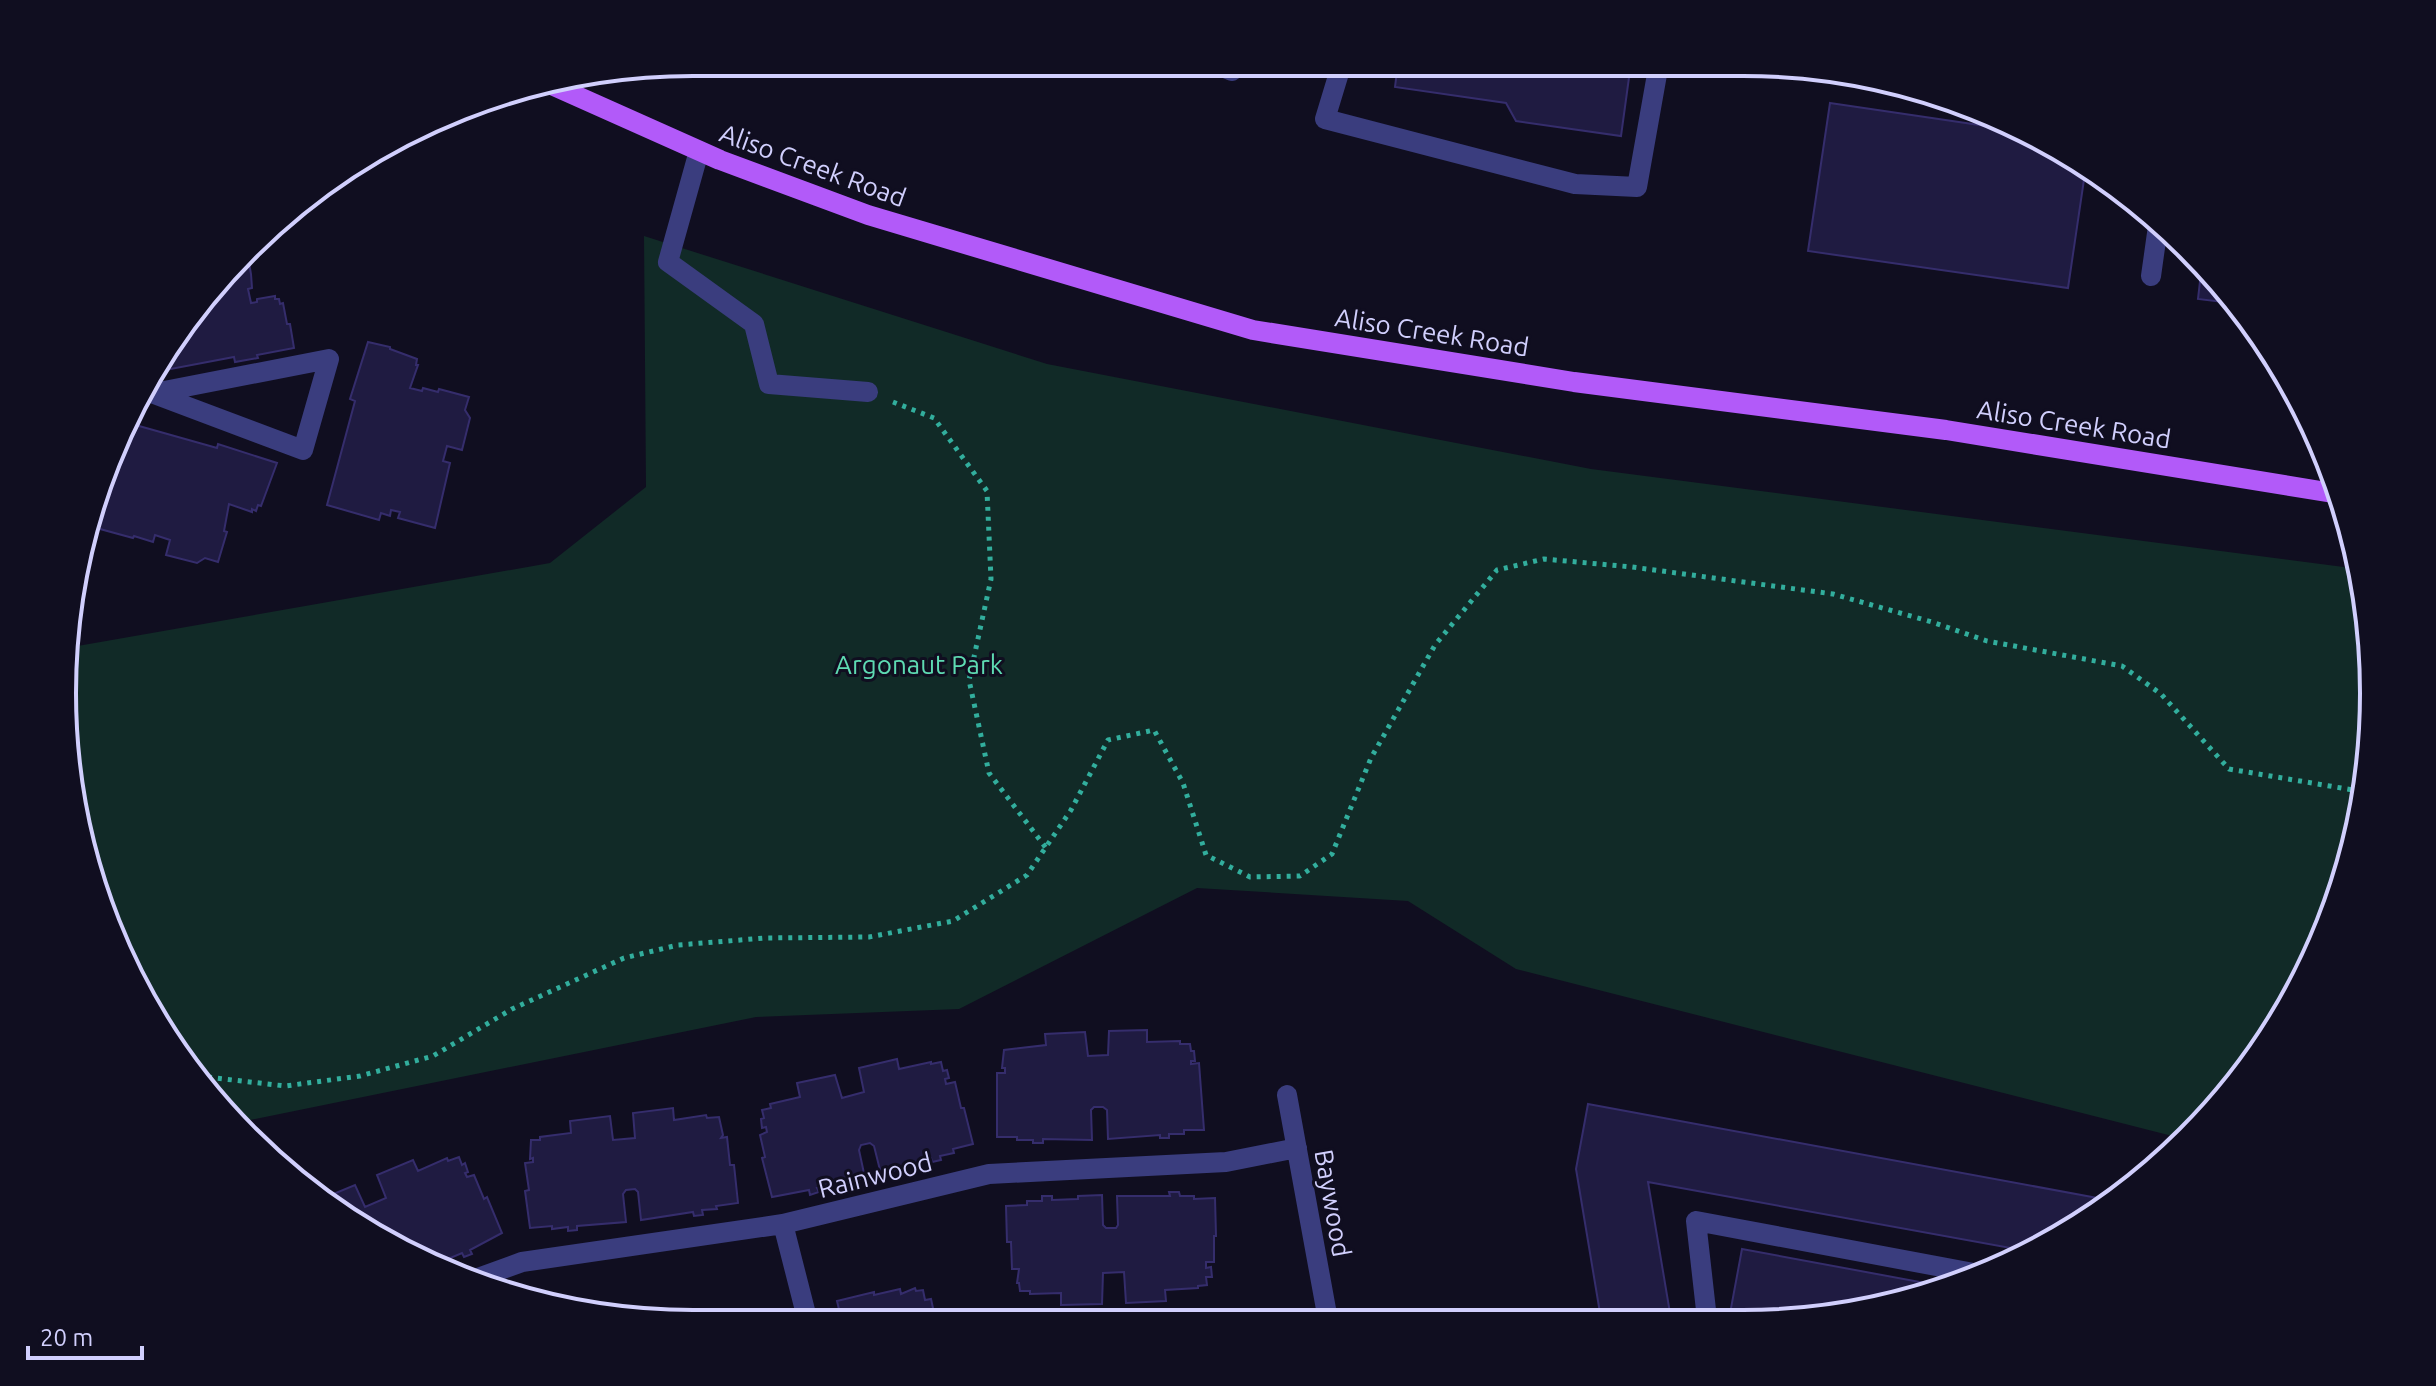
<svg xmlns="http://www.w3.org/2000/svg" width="2436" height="1386" viewBox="0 0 2436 1386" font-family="Ubuntu,sans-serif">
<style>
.green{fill:#112a27}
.building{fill:#1f1b41;stroke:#352d6c;stroke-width:2}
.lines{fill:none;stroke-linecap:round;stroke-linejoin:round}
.path{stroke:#32ae9d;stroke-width:5;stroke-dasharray:4 6;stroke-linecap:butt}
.minor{stroke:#3a3d7e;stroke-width:20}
.major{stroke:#b25af9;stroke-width:20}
.labels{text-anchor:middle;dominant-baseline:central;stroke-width:6;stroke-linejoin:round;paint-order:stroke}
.street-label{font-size:26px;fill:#d1cffd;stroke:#100e20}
.park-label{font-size:26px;fill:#5edab2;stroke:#100e20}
.rim{fill:none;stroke:#d1cffd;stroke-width:4}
</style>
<rect width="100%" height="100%" fill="#100e20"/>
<path class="green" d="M644,236L1047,364L1591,469L2359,569L2373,652L2369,776L2340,896L2289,1009L2188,1140L1516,969L1408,901L1197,888L959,1009L756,1017L235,1123L218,1109L110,934L63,734L72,647L550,563L646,487Z"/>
<path class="building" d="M1398,63H1631L1621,136L1516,121L1506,103L1395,87Z
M1830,103L2020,131L2059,147L2086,166L2068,288L1808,251Z
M248,257L251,274L252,288L248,289L251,303L257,302V299L275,296V299H279L280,304L283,303L287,324H290L294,348L257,355L258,358L235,362L234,357L155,372L169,342Z
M2202,264L2239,304L2198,299Z
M368,342L390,347V349L417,359L416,365H418L410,388L422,391L423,388L438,392L439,389L469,397L465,410L470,418L462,450L447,446L443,461L450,463L435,528L398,518L400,512L391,510L390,516L381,513L379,520L327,505L355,401L350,399Z
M132,424L217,448L218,444L277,463L261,506L258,505L256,511L252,509V512L229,504L224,531L227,532L218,562L205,558L197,563L166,555L170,540L155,535L153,542L134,536L133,538L89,526L95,504L101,490L105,491L108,484L105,483Z
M1147,1030V1042L1180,1041V1044H1190L1191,1051H1194L1195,1061H1191V1064L1199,1063L1204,1130H1184V1134H1169V1138H1160V1135L1108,1139L1107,1110L1103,1107H1094L1091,1110L1092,1140L1043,1139V1143H1033V1140H1017V1137H997V1073H1005V1068H1002L1004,1050L1046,1045L1045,1034L1085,1032L1088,1056L1108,1055L1109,1031Z
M897,1059L899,1069L931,1062V1064L941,1062L943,1071L947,1070L949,1078L945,1079L946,1084L955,1082L961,1108H964L973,1144L953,1149L954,1153L940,1156L941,1160L932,1162L931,1158L903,1165V1168L881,1174L874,1146L870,1143L861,1145L859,1150L865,1178L817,1188L819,1192L810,1195L809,1190L772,1197L762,1158L765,1157L760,1135L767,1132L766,1127L762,1128L761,1119L764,1118L762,1110L771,1108L770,1104L800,1097L797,1083L835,1075L842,1098L864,1092L859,1068Z
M1588,1104L2114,1201L2093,1218L2027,1251L1648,1182L1671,1319H1601L1576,1169Z
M673,1108L674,1120L706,1115L707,1118L719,1117L723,1135L721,1138L727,1137L730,1165H734L738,1203L716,1206L717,1209L702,1210L703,1215L694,1216L693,1212L641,1220L638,1192L635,1189L626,1190L623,1194L626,1222L577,1226V1230L568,1231V1227L552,1229V1226L530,1228L525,1191L529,1190L525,1163L533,1162V1158L530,1159L531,1140H540V1137L571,1133L570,1121L610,1116L613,1140L635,1138L633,1113Z
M459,1157L462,1165L465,1163L468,1172L465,1173L467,1177L474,1175L484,1199L487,1197L502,1233L470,1250L472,1254L464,1257L462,1253L436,1264V1266L405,1252L399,1247L396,1248L377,1239L326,1197L355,1185L365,1207L386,1198L377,1175L413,1160L418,1171L447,1158L448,1161Z
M1169,1192H1179L1180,1196H1194V1199L1215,1198L1216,1236H1214V1262H1206V1268L1211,1267L1212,1277H1206L1207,1285L1198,1286V1288L1165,1290L1166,1301L1126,1303L1124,1272L1103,1273L1102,1304L1061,1305V1293L1030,1294V1291H1020L1019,1283H1017L1019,1269H1012L1011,1242H1007L1006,1206L1027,1205V1201H1042V1196H1052V1200L1078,1199V1196L1102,1195L1103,1225L1106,1228H1116L1118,1225L1117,1196H1170Z
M1742,1249L1952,1288L1825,1319H1729Z
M915,1288L916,1291L923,1290L925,1300L931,1299L936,1322H842L837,1301L874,1292V1295L900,1289L901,1294Z
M778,1317L779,1322H756Z"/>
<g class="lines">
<path class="path" d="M893,402L934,418L987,491L991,579L969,680L989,773L1046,848
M198,1076L285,1086L360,1076L433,1056L512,1009L624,958L678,945L765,938L869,937L953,921L1027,875L1071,810L1108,740L1154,730L1183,783L1206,855L1250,877L1300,876L1332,854L1371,758L1435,645L1497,570L1544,559L1632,567L1833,594L1932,622L1987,641L2122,666L2161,694L2229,769L2365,792"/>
<path class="minor" d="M1213,63L1232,71L1234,63
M1342,63L1325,119L1575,184L1637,187L1659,63
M699,151L668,262L754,324L769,384L868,392
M2151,276L2159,219
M146,391L303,450L329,359L154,393
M1287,1095L1328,1320
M783,1224L808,1322
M470,1281L522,1262L783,1224L989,1174L1226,1162L1297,1148
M1707,1319L1696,1221L1979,1274"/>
<path class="major" d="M552,85L720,160L868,215L1253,330L1574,382L1946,430L2339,494"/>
</g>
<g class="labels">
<g class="street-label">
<text transform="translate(813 165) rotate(20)">Aliso Creek Road</text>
<text transform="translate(1432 332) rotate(9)">Aliso Creek Road</text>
<text transform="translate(2074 424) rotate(9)">Aliso Creek Road</text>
<text transform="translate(875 1175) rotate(-14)">Rainwood</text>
<text transform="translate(1333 1203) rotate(80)">Baywood</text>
</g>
<g class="park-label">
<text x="919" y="664">Argonaut Park</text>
</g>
</g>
<path d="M0 0H2436V1386H0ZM693 76H1743A617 617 0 0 1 2360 693V693A617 617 0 0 1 1743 1310H693A617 617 0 0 1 76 693V693A617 617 0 0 1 693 76Z" fill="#100e20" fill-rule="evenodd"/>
<path class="rim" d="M693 76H1743A617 617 0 0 1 2360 693V693A617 617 0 0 1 1743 1310H693A617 617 0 0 1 76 693V693A617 617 0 0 1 693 76Z"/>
<path d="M28 1346v12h114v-12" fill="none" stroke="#d1cffd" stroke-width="4"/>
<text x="40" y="1346" font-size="24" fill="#d1cffd" stroke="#100e20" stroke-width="6" paint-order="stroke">20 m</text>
</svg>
